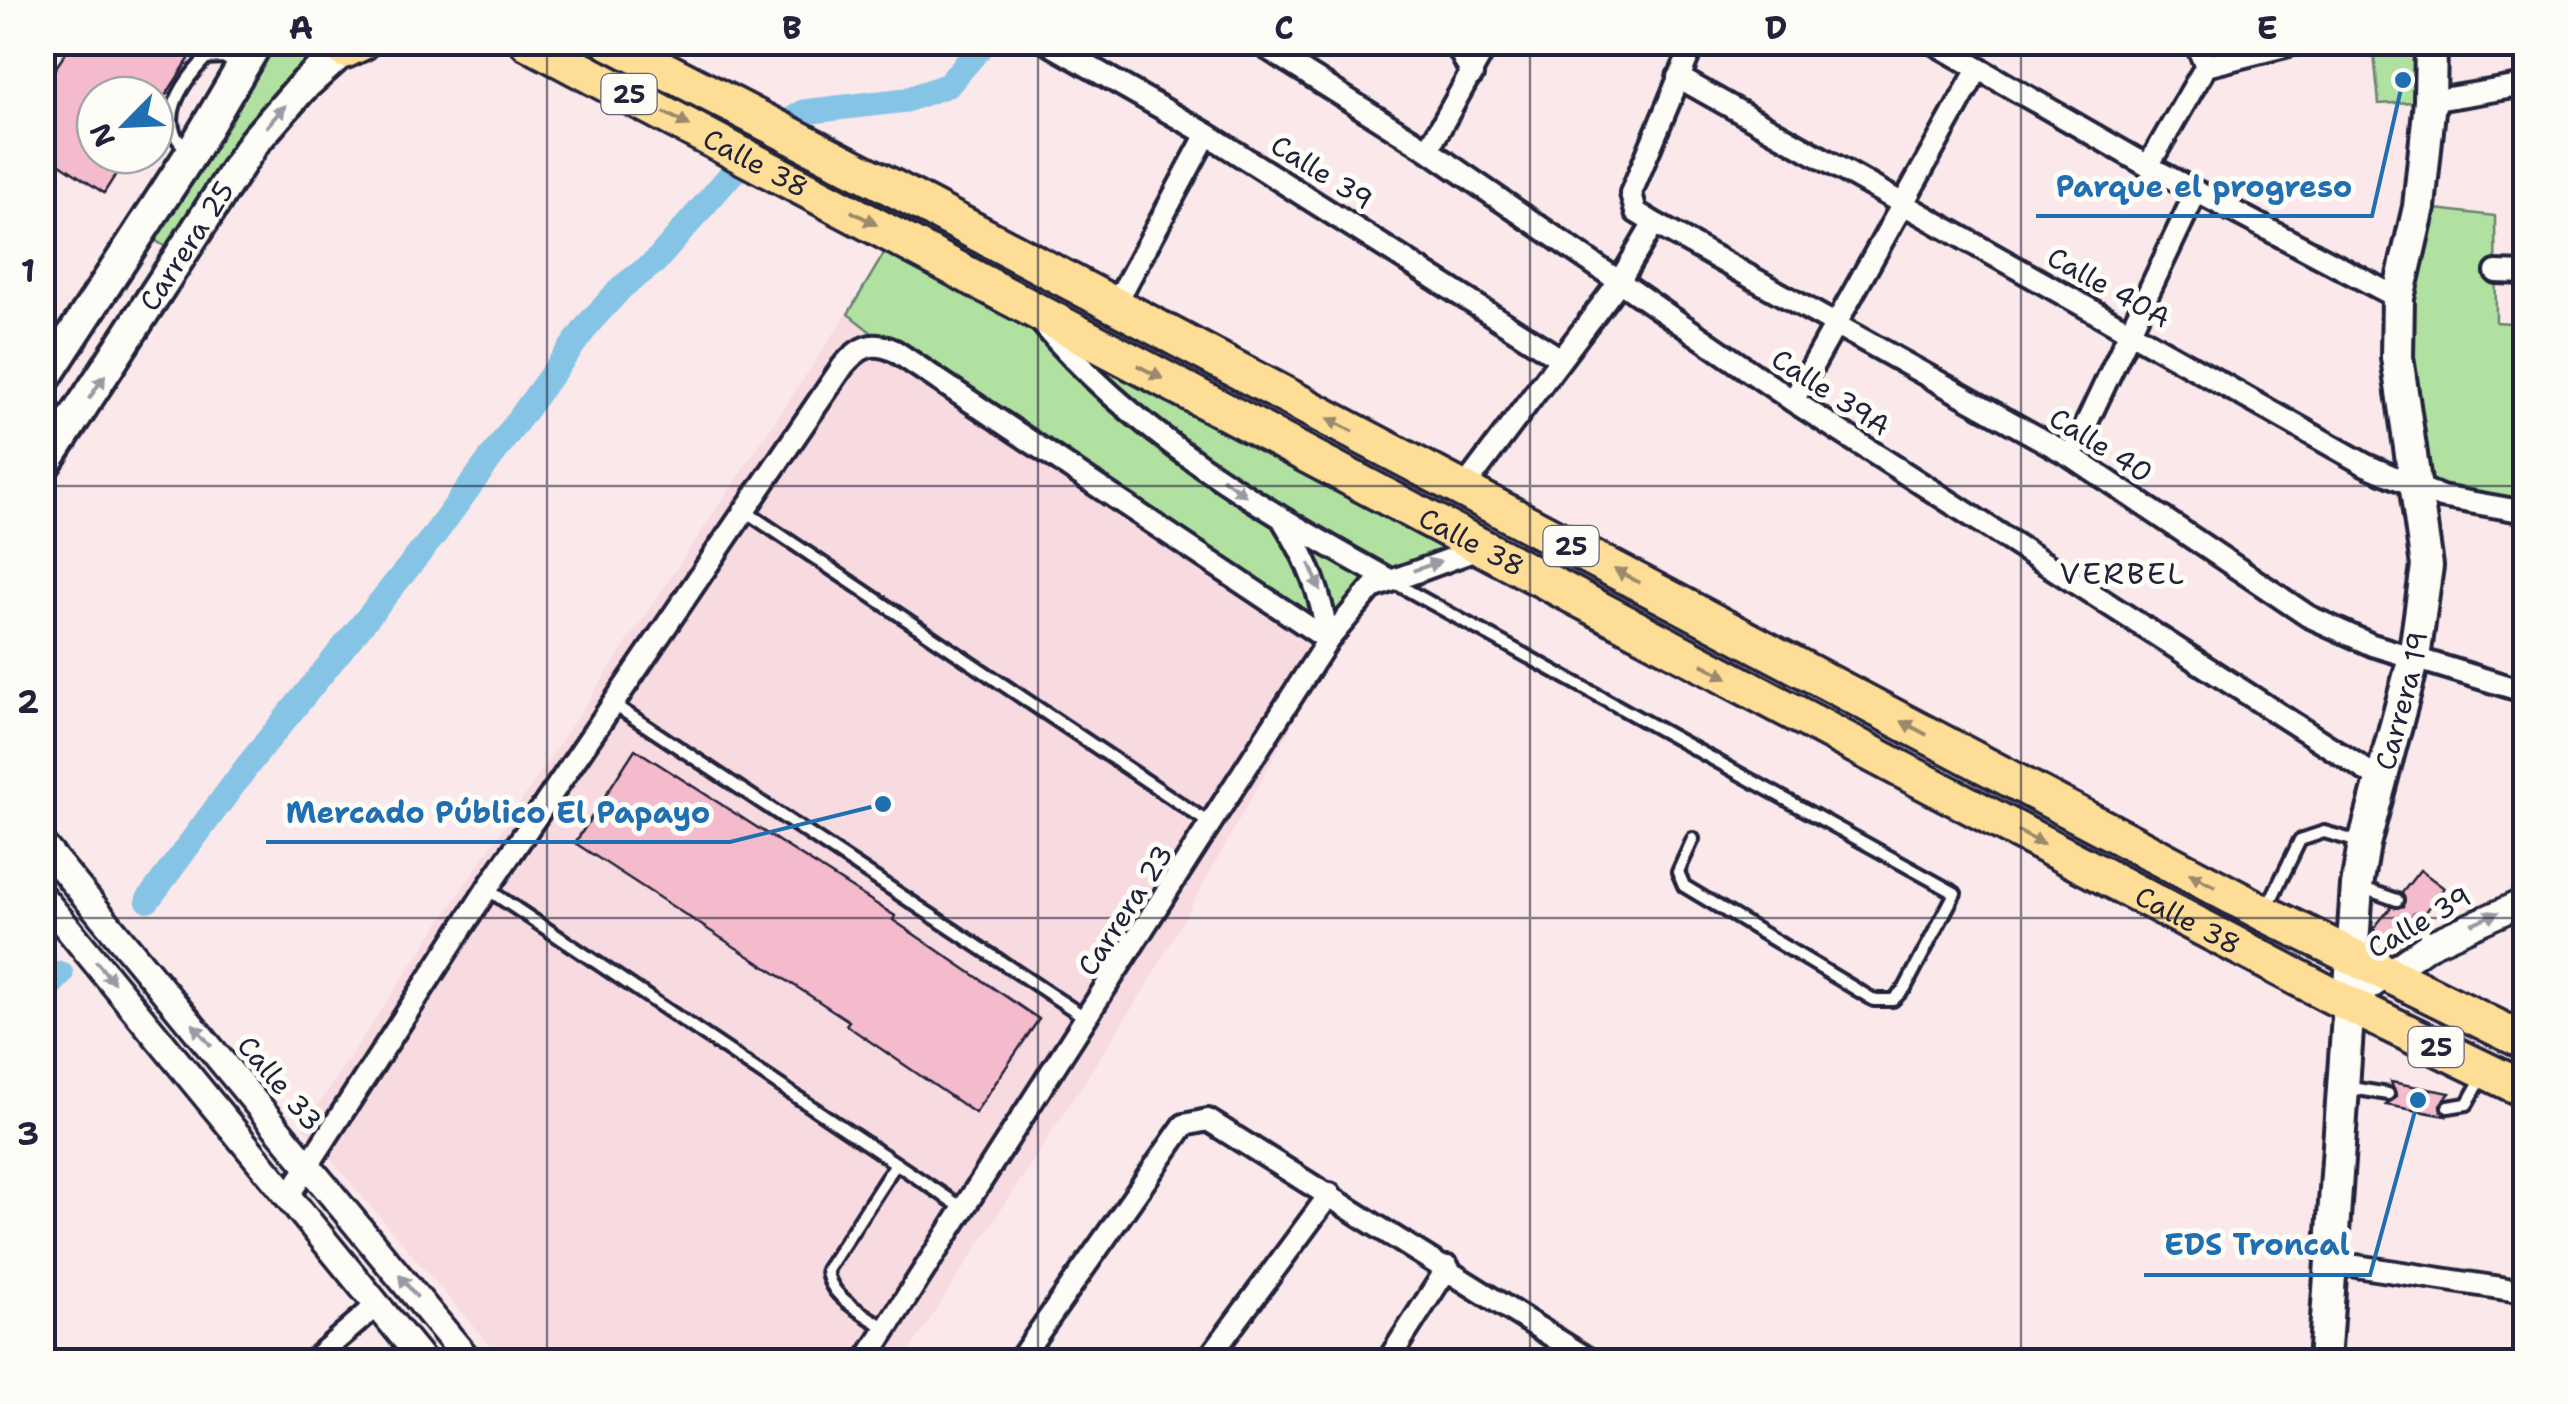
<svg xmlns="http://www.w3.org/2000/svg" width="2568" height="1404" viewBox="0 0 2568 1404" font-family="'Shantell Sans',sans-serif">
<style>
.built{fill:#f8dae1}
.green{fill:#b0e1a1;stroke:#69826e;stroke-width:2.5}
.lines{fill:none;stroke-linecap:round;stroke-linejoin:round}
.canal{stroke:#86c4e6;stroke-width:25}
.building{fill:#f4bbcc;stroke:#22223b;stroke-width:2.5}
.service-casing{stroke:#22223b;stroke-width:18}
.minor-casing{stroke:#22223b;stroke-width:28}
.tertiary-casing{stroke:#22223b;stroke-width:32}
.secondary-casing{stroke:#22223b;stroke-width:38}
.trunk-casing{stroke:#22223b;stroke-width:42}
.service{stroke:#fdfcf7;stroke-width:10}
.minor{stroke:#fdfcf7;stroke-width:20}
.tertiary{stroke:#fdfcf7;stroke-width:25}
.secondary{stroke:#fdfcf7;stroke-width:30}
.trunk{stroke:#fede96;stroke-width:35}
.oneway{fill:#9a9aa2}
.oneway2{fill:#9b896d}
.grid{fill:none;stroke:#22223b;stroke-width:2.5;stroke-opacity:0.55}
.labels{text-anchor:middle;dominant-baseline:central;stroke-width:10;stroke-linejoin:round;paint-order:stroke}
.shield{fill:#fdfcf7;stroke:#646373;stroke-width:2.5}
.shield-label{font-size:25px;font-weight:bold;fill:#22223b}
.street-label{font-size:28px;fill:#22223b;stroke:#fdfcf7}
.neighbourhood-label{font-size:30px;letter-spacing:2.5px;fill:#22223b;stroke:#fdfcf7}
.leader{fill:none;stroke:#1f6fb2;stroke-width:4}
.callout-dot{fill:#1f6fb2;stroke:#fdfcf7;stroke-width:4}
.callout-label{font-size:30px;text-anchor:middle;font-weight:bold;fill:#1f6fb2;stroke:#fdfcf7;stroke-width:10;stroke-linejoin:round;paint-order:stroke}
.neatline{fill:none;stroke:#22223b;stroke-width:4}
.grid-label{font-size:32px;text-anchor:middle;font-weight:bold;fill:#22223b}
</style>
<rect width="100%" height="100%" fill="#fae8ea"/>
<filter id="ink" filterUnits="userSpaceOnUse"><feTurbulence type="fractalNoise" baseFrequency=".01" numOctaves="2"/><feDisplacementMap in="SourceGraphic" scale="20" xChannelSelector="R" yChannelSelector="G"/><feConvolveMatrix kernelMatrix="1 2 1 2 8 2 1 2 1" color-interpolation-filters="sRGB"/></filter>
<g filter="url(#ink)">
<path class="built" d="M859,296L1345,629L1150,980L903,1361H503L303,1127Z"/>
<path class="green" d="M257,43H350L302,87L183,258L139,230Z
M2373,43H2431L2430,101L2379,104Z
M2419,207L2495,216L2496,322L2525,324V511L2417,488L2400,396Z
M895,235L1481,548L1388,579L1328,640L895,351L848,314Z"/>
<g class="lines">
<path class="canal" d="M148,900L248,765L432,538L590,322L622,287L655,262L760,141L803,112L906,100L948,85L985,42
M42,994L61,974"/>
</g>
<path class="building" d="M73,42H200L166,95H95V155H128L104,193L42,152V88Z
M635,749L895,916L893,920L1039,1019L975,1113L846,1025L849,1021L575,843Z
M2420,870L2444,888L2424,913L2413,914V927L2396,947L2373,929L2391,907L2403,906L2402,893Z
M2391,1082L2450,1093L2440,1105L2446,1116L2386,1105L2396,1096Z"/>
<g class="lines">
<g class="service-casing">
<path id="service" d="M187,149C154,123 182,83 206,58L223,57L237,65
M745,511L1212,825
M1393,582L1955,893L1905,988L1893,1000H1874L1684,886L1678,872L1693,839
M613,704L1086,1018
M2360,887L2397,900
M487,889L961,1207
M2267,908L2300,840L2324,832L2359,842
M2419,920L2429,944
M2345,1087L2388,1094
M2448,1107L2467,1104L2483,1076
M885,1328C864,1313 829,1298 827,1270L895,1165"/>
</g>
<g class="minor-casing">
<path id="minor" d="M1046,42L1207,134L1561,359
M1257,42L1428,150L1793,401L2381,780
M1455,42L1472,75
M1932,42L2148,166L2398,298
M2206,66L2301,42
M1678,77L2366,465L2441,497L2526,512
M2430,101L2526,85
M1428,150L1488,42
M2148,166L2206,66L2195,42
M1654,223L2071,456L2308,616L2372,645L2526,692
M2496,272L2526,273
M1114,307L1207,134
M1041,322C1132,433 1264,510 1388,579
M1793,401L1978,69
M2071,456L2196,192
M1463,489L1619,282L1654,223L1636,212L1631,193L1694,42
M1284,522C1309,562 1321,593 1328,640
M289,1195L487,889L843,366C859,347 872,340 895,351L1328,640
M2330,1262L2526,1292
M311,1362L377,1305
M865,1362L1328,640L1372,588L1481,548
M1018,1362L1184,1125L1208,1120L1593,1362
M1206,1362L1330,1194
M1387,1362L1448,1267"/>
</g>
<g class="tertiary-casing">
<path id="tertiary" d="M42,844L470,1362
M42,897L424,1362
M2346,1003L2429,945L2526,901"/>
</g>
<g class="secondary-casing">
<g id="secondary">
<path d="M42,382L192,152L257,42"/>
<path id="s1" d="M42,468L254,142L302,87L352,42"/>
<path id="s2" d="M2324,1362L2357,886L2364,844L2414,658L2427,566L2397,357L2398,298L2419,207L2430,101L2431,42"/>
</g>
</g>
<g class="trunk-casing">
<g id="trunk">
<path id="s3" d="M528,42L1944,792L2346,1003L2526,1090"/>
<path d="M610,42L891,187L2264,913L2526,1042"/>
<path d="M345,50L362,42"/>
</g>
</g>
<use href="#service" class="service"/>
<use href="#minor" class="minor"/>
<use href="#tertiary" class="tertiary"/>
<use href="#secondary" class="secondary"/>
<use href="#trunk" class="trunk"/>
</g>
<defs><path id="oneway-solid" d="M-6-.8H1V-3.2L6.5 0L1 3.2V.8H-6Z" transform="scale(2.5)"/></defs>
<g class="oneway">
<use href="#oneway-solid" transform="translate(276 116) rotate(-49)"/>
<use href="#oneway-solid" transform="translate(97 387) rotate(-56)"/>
<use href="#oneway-solid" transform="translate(1234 487) rotate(36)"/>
<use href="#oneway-solid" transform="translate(1427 566) rotate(-19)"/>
<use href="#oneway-solid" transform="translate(1315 577) rotate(67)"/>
<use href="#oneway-solid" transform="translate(2485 918) rotate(-24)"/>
<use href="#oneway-solid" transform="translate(105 972) rotate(50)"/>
<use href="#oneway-solid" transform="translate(202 1035) rotate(-130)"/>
<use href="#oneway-solid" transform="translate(408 1286) rotate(-129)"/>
</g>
<g class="oneway2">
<use href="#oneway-solid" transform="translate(677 119) rotate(27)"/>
<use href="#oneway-solid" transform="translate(864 218) rotate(28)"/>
<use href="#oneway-solid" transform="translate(1150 372) rotate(28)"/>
<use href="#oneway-solid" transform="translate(1340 425) rotate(-153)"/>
<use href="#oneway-solid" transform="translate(1627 576) rotate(-152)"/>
<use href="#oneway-solid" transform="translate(1715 671) rotate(28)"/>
<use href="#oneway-solid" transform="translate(1914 728) rotate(-152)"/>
<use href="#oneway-solid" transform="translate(2031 838) rotate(28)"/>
<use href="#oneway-solid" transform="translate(2202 880) rotate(-152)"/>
</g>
</g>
<path class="grid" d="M547,42V1362M1038,42V1362M1530,42V1362M2021,42V1362M42,486H2526M42,918H2526"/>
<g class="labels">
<g class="shield">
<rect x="601.5" y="74" width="55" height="40" rx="8"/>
<rect x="1543.5" y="526" width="55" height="40" rx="8"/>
<rect x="2408.5" y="1027" width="55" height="40" rx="8"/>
</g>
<g class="shield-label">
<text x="629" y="94">25</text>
<text x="1571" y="546">25</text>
<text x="2436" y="1047">25</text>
</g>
<g class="street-label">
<text stroke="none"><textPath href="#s3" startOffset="258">Calle 38</textPath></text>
<text transform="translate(1322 172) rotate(32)">Calle 39</text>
<text stroke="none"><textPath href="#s1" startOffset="265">Carrera 25</textPath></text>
<text transform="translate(2109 287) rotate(29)">Calle 40A</text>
<text transform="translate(1831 392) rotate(33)">Calle 39A</text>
<text transform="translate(2101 445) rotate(32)">Calle 40</text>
<text stroke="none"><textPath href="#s3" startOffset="1068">Calle 38</textPath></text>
<text stroke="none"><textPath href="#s2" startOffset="668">Carrera 19</textPath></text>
<text transform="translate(1125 910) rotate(-57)">Carrera 23</text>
<text stroke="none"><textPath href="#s3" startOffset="1878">Calle 38</textPath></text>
<text transform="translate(2419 922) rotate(-30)">Calle 39</text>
<text transform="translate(280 1083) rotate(50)">Calle 33</text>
</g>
<g class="neighbourhood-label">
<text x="2123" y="573">VERBEL</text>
</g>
</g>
<path class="leader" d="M2403 80L2372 216H2036M883 804L730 842H266M2418 1100L2370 1275H2144"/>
<g class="callout-dot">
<circle cx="2403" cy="80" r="10"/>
<circle cx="883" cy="804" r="10"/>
<circle cx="2418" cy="1100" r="10"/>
</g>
<g class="callout-label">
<text x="2204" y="197">Parque el progreso</text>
<text x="498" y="823">Mercado Público El Papayo</text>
<text x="2257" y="1255">EDS Troncal</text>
</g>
<rect width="2568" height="1404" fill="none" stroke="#fdfcf7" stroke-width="110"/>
<g transform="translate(125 125) rotate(246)"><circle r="48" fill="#fdfcf7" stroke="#a5a5ac" stroke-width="2.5"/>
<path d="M0-8L18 38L0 25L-18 38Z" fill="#1f6fb2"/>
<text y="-15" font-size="28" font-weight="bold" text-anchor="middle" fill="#22223b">N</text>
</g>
<rect x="55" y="55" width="2458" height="1294" class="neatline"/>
<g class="grid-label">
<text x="301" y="39">A</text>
<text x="792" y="39">B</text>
<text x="1284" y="39">C</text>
<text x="1776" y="39">D</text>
<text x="2267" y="39">E</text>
<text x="28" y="282">1</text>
<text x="28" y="713">2</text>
<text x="28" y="1145">3</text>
</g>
</svg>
